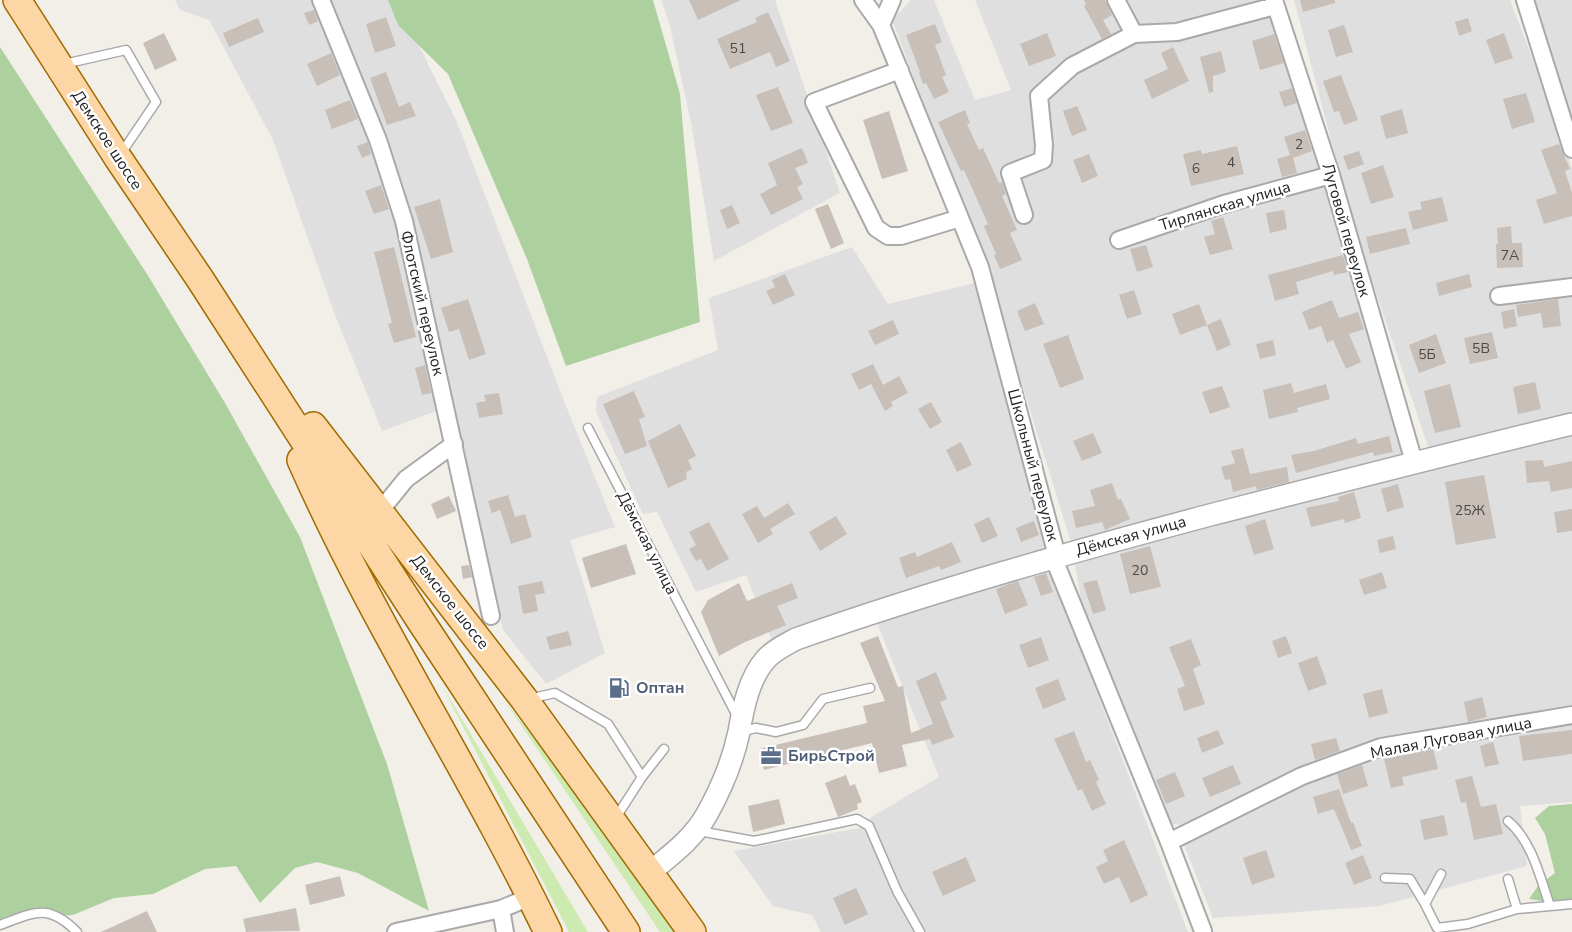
<svg xmlns="http://www.w3.org/2000/svg" width="1572" height="932" viewBox="0 0 1572 932" font-family="'Nunito Sans',sans-serif">
<style>
.residential{fill:#e0dfdf}
.grass{fill:#cdebb0}
.forest{fill:#add19e}
.building{fill:#c7bfb8}
.lines{fill:none;stroke-linecap:round;stroke-linejoin:round}
.service-casing{stroke:#a9a9a9;stroke-width:11}
.minor-casing{stroke:#a9a9a9;stroke-width:20}
.tertiary-casing{stroke:#a9a9a9;stroke-width:24}
.primary-casing{stroke:#a06b00;stroke-width:30}
.service{stroke:#fff;stroke-width:8}
.minor{stroke:#fff;stroke-width:16}
.tertiary{stroke:#fff;stroke-width:21}
.primary{stroke:#fcd6a4;stroke-width:27}
.labels{text-anchor:middle;dominant-baseline:central;stroke-width:5;stroke-linejoin:round;paint-order:stroke}
.number-label{font-size:14px;fill:#4b4948}
.street-label{font-size:16px;fill:#222;stroke:#fff}
.service-label{font-size:16px;font-weight:bold;fill:#4e5e75;stroke:#fff;text-anchor:start}
</style>
<rect width="100%" height="100%" fill="#f2efe9"/>
<path class="residential" d="M175,0H318L389,183L442,409L382,431L335,315L273,140L209,20L180,10Z
M326,0H396L457,122L562,396L615,527L570,540L605,653L546,684L503,630L445,370Z
M661,0H775L840,193L714,261L691,122L669,22Z
M911,0H934L975,100L1011,90L975,0H1271L1325,168L1200,204L1108,242L1112,248L1327,179L1408,455L1073,549L985,264L892,20Z
M1294,0H1510L1562,135L1572,168V415L1429,449L1355,231Z
M1530,0H1572V126Z
M852,247L888,304L974,283L1048,547L772,641L746,575L696,592L657,512L643,514L596,412L597,397L718,350L709,298Z
M1572,433V708L1386,741L1188,825L1169,824L1082,606L1075,564L1233,518Z
M1050,568L1188,932H821L812,915L773,906L734,851L859,828L873,816L939,777L877,623Z
M1572,722V802L1520,806L1527,866L1380,906L1213,918L1183,842L1293,784L1379,752L1452,744Z"/>
<path class="grass" d="M441,684L588,932H569Z
M501,695L680,932H660Z"/>
<path class="forest" d="M388,0H653L680,94L700,322L566,366L527,259L448,74L398,25Z
M0,47L147,274L225,403L300,537L387,764L429,911L358,873L317,862L295,868L260,903L236,866L205,869L153,894L114,898L73,915L15,917L0,923Z
M1572,804V900L1556,903L1529,899L1538,886L1555,873L1545,834L1535,818L1549,806Z"/>
<path class="building" d="M689,0H741L698,20Z
M1084,0H1105L1112,15L1103,20L1111,34L1102,39L1084,6L1086,4Z
M1300,0H1335V3L1303,12Z
M314,10L318,21L309,25L304,13Z
M768,12L790,61L776,67L770,52L730,69L717,39L757,22L755,18Z
M386,17L396,46L375,53L366,24Z
M258,18L264,32L229,47L223,33Z
M1468,18L1472,31L1459,36L1455,22Z
M935,24L942,42L935,45L946,75L942,77L949,92L934,99L926,83L923,84L919,73L920,72L906,35Z
M1344,25L1353,52L1336,57L1328,30Z
M164,33L177,60L155,70L143,43Z
M1047,33L1056,56L1029,66L1020,44Z
M1504,33L1513,58L1495,64L1486,40Z
M1274,34L1284,63L1260,70L1252,41Z
M1173,47L1189,81L1152,99L1144,80L1168,69L1161,53Z
M1221,51L1226,72L1213,76V92L1209,93L1200,57Z
M331,53L340,75L317,86L307,64Z
M386,72L399,107L410,102L416,116L387,125L370,78Z
M1341,75L1358,120L1344,125L1339,111L1334,112L1323,81Z
M778,87L793,123L771,131L756,95Z
M1292,88L1297,103L1284,107L1279,92Z
M1526,93L1535,122L1512,129L1503,99Z
M350,100L358,119L332,129L325,110Z
M1077,106L1087,130L1072,136L1063,111Z
M1402,109L1408,133L1386,139L1380,116Z
M965,110L970,123L967,124L979,150L983,148L999,183L1002,182L1006,194L1002,196L1017,230L1010,233L1022,260L1000,269L994,255L996,254L984,226L988,224L964,170L961,171L938,122Z
M889,111L908,171L882,179L863,120Z
M1305,130L1312,151L1293,158L1297,173L1282,177L1277,159L1290,155L1284,137Z
M368,142L371,154L362,158L357,146Z
M1559,144L1570,169L1565,171L1572,193V216L1544,224L1536,200L1557,193L1541,150Z
M1237,146L1244,174L1191,186L1183,154L1201,150L1202,154Z
M802,148L808,163L795,168L803,184L797,187L803,199L771,215L760,194L777,185L768,163Z
M1359,151L1364,164L1348,170L1343,156Z
M1089,154L1098,176L1082,183L1073,160Z
M1383,165L1394,197L1371,204L1361,173Z
M381,185L389,209L374,214L365,191Z
M1442,197L1448,221L1413,230L1408,212L1422,209L1420,202Z
M440,199L453,252L431,259L414,207Z
M828,204L844,243L831,249L815,209Z
M732,205L740,223L727,229L720,210Z
M1284,210L1287,229L1270,233L1266,213Z
M1223,217L1233,249L1210,255L1204,237L1215,234L1211,221Z
M1511,226L1512,243H1522L1523,267L1497,268L1496,244H1498L1497,228Z
M1406,228L1410,244L1370,254L1366,237Z
M1146,245L1153,267L1137,272L1130,249Z
M394,247L416,337L394,343L388,324L392,323L374,252Z
M1343,255L1348,272L1334,275L1333,271L1296,282L1299,294L1275,301L1268,275Z
M785,274L795,295L773,305L766,291L775,287L772,280Z
M1469,274L1472,287L1439,296L1436,283Z
M1134,290L1142,314L1127,319L1119,295Z
M468,299L486,354L469,360L459,329L449,332L441,308Z
M1558,299L1561,326L1543,328L1541,313L1518,317L1516,305Z
M1332,300L1339,318L1358,312L1364,329L1349,334L1361,362L1346,369L1333,340L1327,343L1321,326L1309,330L1302,312Z
M1035,303L1044,324L1025,331L1017,311Z
M1199,304L1207,325L1180,335L1172,314Z
M1514,309L1517,326L1504,329L1501,312Z
M1221,319L1231,345L1217,351L1207,325Z
M893,320L899,334L875,345L868,331Z
M1492,332L1498,358L1470,364L1464,338Z
M1436,334L1446,363L1419,373L1409,345Z
M1068,335L1084,379L1060,388L1043,344Z
M1273,340L1276,355L1260,359L1256,344Z
M873,364L883,385L899,376L908,393L891,402L893,406L885,411L871,384L859,390L851,374Z
M425,365L431,393L422,395L415,368Z
M1535,382L1541,409L1518,414L1513,387Z
M1291,383L1294,393L1326,384L1330,399L1297,408L1298,412L1269,419L1263,390Z
M1450,384L1461,427L1435,433L1424,391Z
M1222,386L1230,407L1210,414L1202,392Z
M634,391L645,417L639,419L647,446L625,454L603,404Z
M499,393L503,414L479,418L476,403L486,401L484,395Z
M931,402L942,422L930,429L918,409Z
M680,424L696,456L688,460L692,469L686,472L687,479L668,488L648,441Z
M1093,433L1102,453L1082,461L1073,441Z
M1389,436L1393,452L1374,456L1373,452L1296,473L1291,455L1314,451L1356,438L1358,444Z
M961,442L972,465L957,472L946,450Z
M1243,448L1250,474L1287,467L1289,482L1257,490L1256,486L1233,492L1230,479L1225,480L1221,467L1235,463L1231,451Z
M1543,460L1544,467L1572,461V488L1551,492L1549,481L1527,483L1525,461Z
M1484,475L1496,538L1456,545L1445,482Z
M1112,483L1118,500L1121,499L1130,519L1105,530L1102,522L1076,528L1072,511L1095,506L1090,490Z
M1398,484L1404,507L1387,512L1381,489Z
M1354,492L1361,518L1345,523L1344,519L1311,527L1306,508L1339,501L1338,497Z
M508,495L515,517L525,514L532,537L511,544L500,510L492,513L488,501Z
M449,496L456,511L437,519L431,504Z
M788,503L795,514L770,529L773,534L758,543L742,514L757,506L764,518Z
M1572,509V531L1557,533L1554,512Z
M836,516L847,534L820,551L809,532Z
M989,517L998,536L982,543L974,524Z
M1265,519L1274,549L1254,555L1245,526Z
M1034,521L1039,535L1021,542L1016,528Z
M709,522L729,559L707,571L701,559L696,561L689,549L696,545L689,532Z
M1393,536L1396,549L1380,553L1377,540Z
M952,542L961,562L941,570L939,566L906,578L899,558L915,552L917,557Z
M626,544L636,574L591,588L582,558Z
M1150,546L1161,587L1130,594L1120,554Z
M469,565L472,577L463,579L461,566Z
M1382,572L1387,588L1364,595L1359,580Z
M1046,573L1053,592L1041,596L1034,577Z
M1097,580L1106,610L1093,614L1083,583Z
M542,581L545,593L535,595L538,611L523,614L518,586Z
M1018,581L1028,605L1005,614L996,589Z
M739,583L747,601L792,583L798,598L777,606L786,625L743,643L719,656L701,612L708,600Z
M568,631L572,645L550,650L546,637Z
M878,636L898,687L903,686L911,733L933,724L916,681L936,672L947,699L940,702L954,737L932,745L930,739L902,745L907,766L879,773L872,743L764,770L759,749L867,723L863,706L885,701L860,643Z
M1286,636L1292,653L1278,658L1272,641Z
M1041,637L1049,660L1028,668L1019,645Z
M1191,639L1201,665L1193,669L1205,704L1184,711L1177,689L1185,686L1169,647Z
M1317,656L1327,684L1308,691L1298,663Z
M1058,679L1066,700L1043,709L1035,688Z
M1382,689L1388,713L1369,718L1363,694Z
M1482,697L1487,717L1468,722L1464,702Z
M1218,730L1224,744L1202,753L1197,738Z
M1572,730V754L1523,761L1519,736Z
M1074,731L1086,762L1090,760L1099,780L1096,782L1106,804L1092,811L1082,789L1078,791L1054,739Z
M1336,738L1340,751L1315,760L1311,744Z
M1493,742L1499,764L1485,767L1480,746Z
M1433,749L1438,769L1402,777L1404,785L1391,788L1384,759Z
M1233,765L1241,784L1210,797L1202,778Z
M1362,765L1368,786L1343,794L1337,774Z
M1175,772L1185,796L1166,804L1156,780Z
M846,775L850,786L855,784L862,802L857,804L858,809L838,817L825,783Z
M1472,776L1481,807L1496,804L1503,834L1474,840L1466,802L1461,803L1455,780Z
M1339,789L1351,823L1353,822L1362,846L1351,850L1334,809L1318,814L1313,797Z
M779,799L785,824L753,832L748,806Z
M1444,815L1448,835L1424,840L1420,820Z
M1124,840L1148,895L1131,903L1119,877L1104,884L1096,867L1108,861L1103,850Z
M1266,850L1275,877L1252,885L1243,858Z
M1363,855L1372,878L1354,885L1345,863Z
M966,857L976,881L943,896L932,872Z
M340,876L345,896L310,905L305,885Z
M856,888L868,914L845,925L833,898Z
M296,908L300,931L246,932L243,919Z
M147,911L157,932H101Z"/>
<g class="lines">
<g class="service-casing">
<path id="service" d="M64,64L126,50L156,102L120,155
M588,428L738,718
M528,699L555,693L608,724L642,777
M739,732L756,728L776,732L803,725L823,699L870,688
M615,819L642,777L664,749
M1508,821C1532,841 1540,877 1550,906L1572,904
M699,831L754,841L857,819L869,826L897,891L920,932
M1441,874L1425,904L1437,928L1468,924L1517,909
M1385,878L1410,879L1425,904
M1508,879L1517,909L1550,906
M0,925C35,912 48,903 77,932"/>
</g>
<g class="minor-casing">
<path id="minor" d="M321,0L378,140L404,221L491,616
M863,0L881,25L980,267L1057,556L1056,564L1169,842L1203,931
M1116,0L1134,34L1177,32L1275,6
M1274,0L1331,175L1414,462
M1525,0L1572,149
M881,25L892,0
M900,70L814,102L876,228L888,236H901L960,218
M1024,215L1010,173L1043,160L1044,145L1039,96L1072,66L1134,34
M1119,240L1224,204L1331,175
M1499,296L1572,287
M380,511L406,479L454,444
M1169,842L1302,776L1381,747L1572,715
M501,909L505,932
M396,932L501,909L530,897"/>
</g>
<g class="tertiary-casing">
<path id="tertiary" d="M649,873C671,855 694,838 707,814C721,789 733,760 739,732C743,708 749,678 766,659C774,650 785,645 796,639C932,591 1071,552 1210,515C1331,484 1451,453 1572,424"/>
</g>
<g class="primary-casing">
<path id="primary" d="M17,0L118,158L200,279L420,620L626,932
M313,426L524,699L692,932
M301,460C373,623 471,772 548,932"/>
</g>
<use href="#service" class="service"/>
<use href="#minor" class="minor"/>
<use href="#tertiary" class="tertiary"/>
<use href="#primary" class="primary"/>
</g>
<defs>
<g id="fuel-bare" transform="scale(1.62)"><path d="M-5.5-6h7V0h2V4h1.3V-2.5L3-4.5l.8-.8L6-3V5H2.5V1h-1V6h-7ZM-4.2-4.7v3.2H.2V-4.7Z" fill="#5c6f8a" stroke="#fff" stroke-width="2.5" paint-order="stroke"/></g>
<g id="office-bare" transform="scale(1.62)"><path d="M-6-3h4V-5.5h4V-3h4V5H-6ZM-1-4.5V-3h2v-1.5ZM-6 0V1H6V0Z" fill="#5c6f8a" stroke="#fff" stroke-width="2.5" paint-order="stroke"/></g>
</defs>
<g fill-rule="evenodd">
<use href="#fuel-bare" x="619" y="688"/>
<use href="#office-bare" x="771" y="756"/>
</g>
<g class="labels">
<g class="number-label">
<text x="738" y="48">51</text>
<text x="1299" y="144">2</text>
<text x="1231" y="162">4</text>
<text x="1196" y="168">6</text>
<text x="1510" y="255">7А</text>
<text x="1481" y="348">5В</text>
<text x="1427" y="354">5Б</text>
<text x="1470" y="510">25Ж</text>
<text x="1140" y="570">20</text>
</g>
<g class="street-label">
<text transform="translate(107 140) rotate(57)">Демское шоссе</text>
<text transform="translate(1225 206) rotate(-17)">Тирлянская улица</text>
<text transform="translate(1346 230) rotate(74)">Луговой переулок</text>
<text transform="translate(422 303) rotate(77)">Флотский переулок</text>
<text transform="translate(1033 465) rotate(75)">Школьный переулок</text>
<text transform="translate(1131 536) rotate(-15)">Дёмская улица</text>
<text transform="translate(647 543) rotate(63)">Дёмская улица</text>
<text transform="translate(450 602) rotate(52)">Демское шоссе</text>
<text transform="translate(1451 738) rotate(-11)">Малая Луговая улица</text>
</g>
<g class="service-label">
<text x="636" y="688">Оптан</text>
<text x="788" y="756">БирьСтрой</text>
</g>
</g>
</svg>
